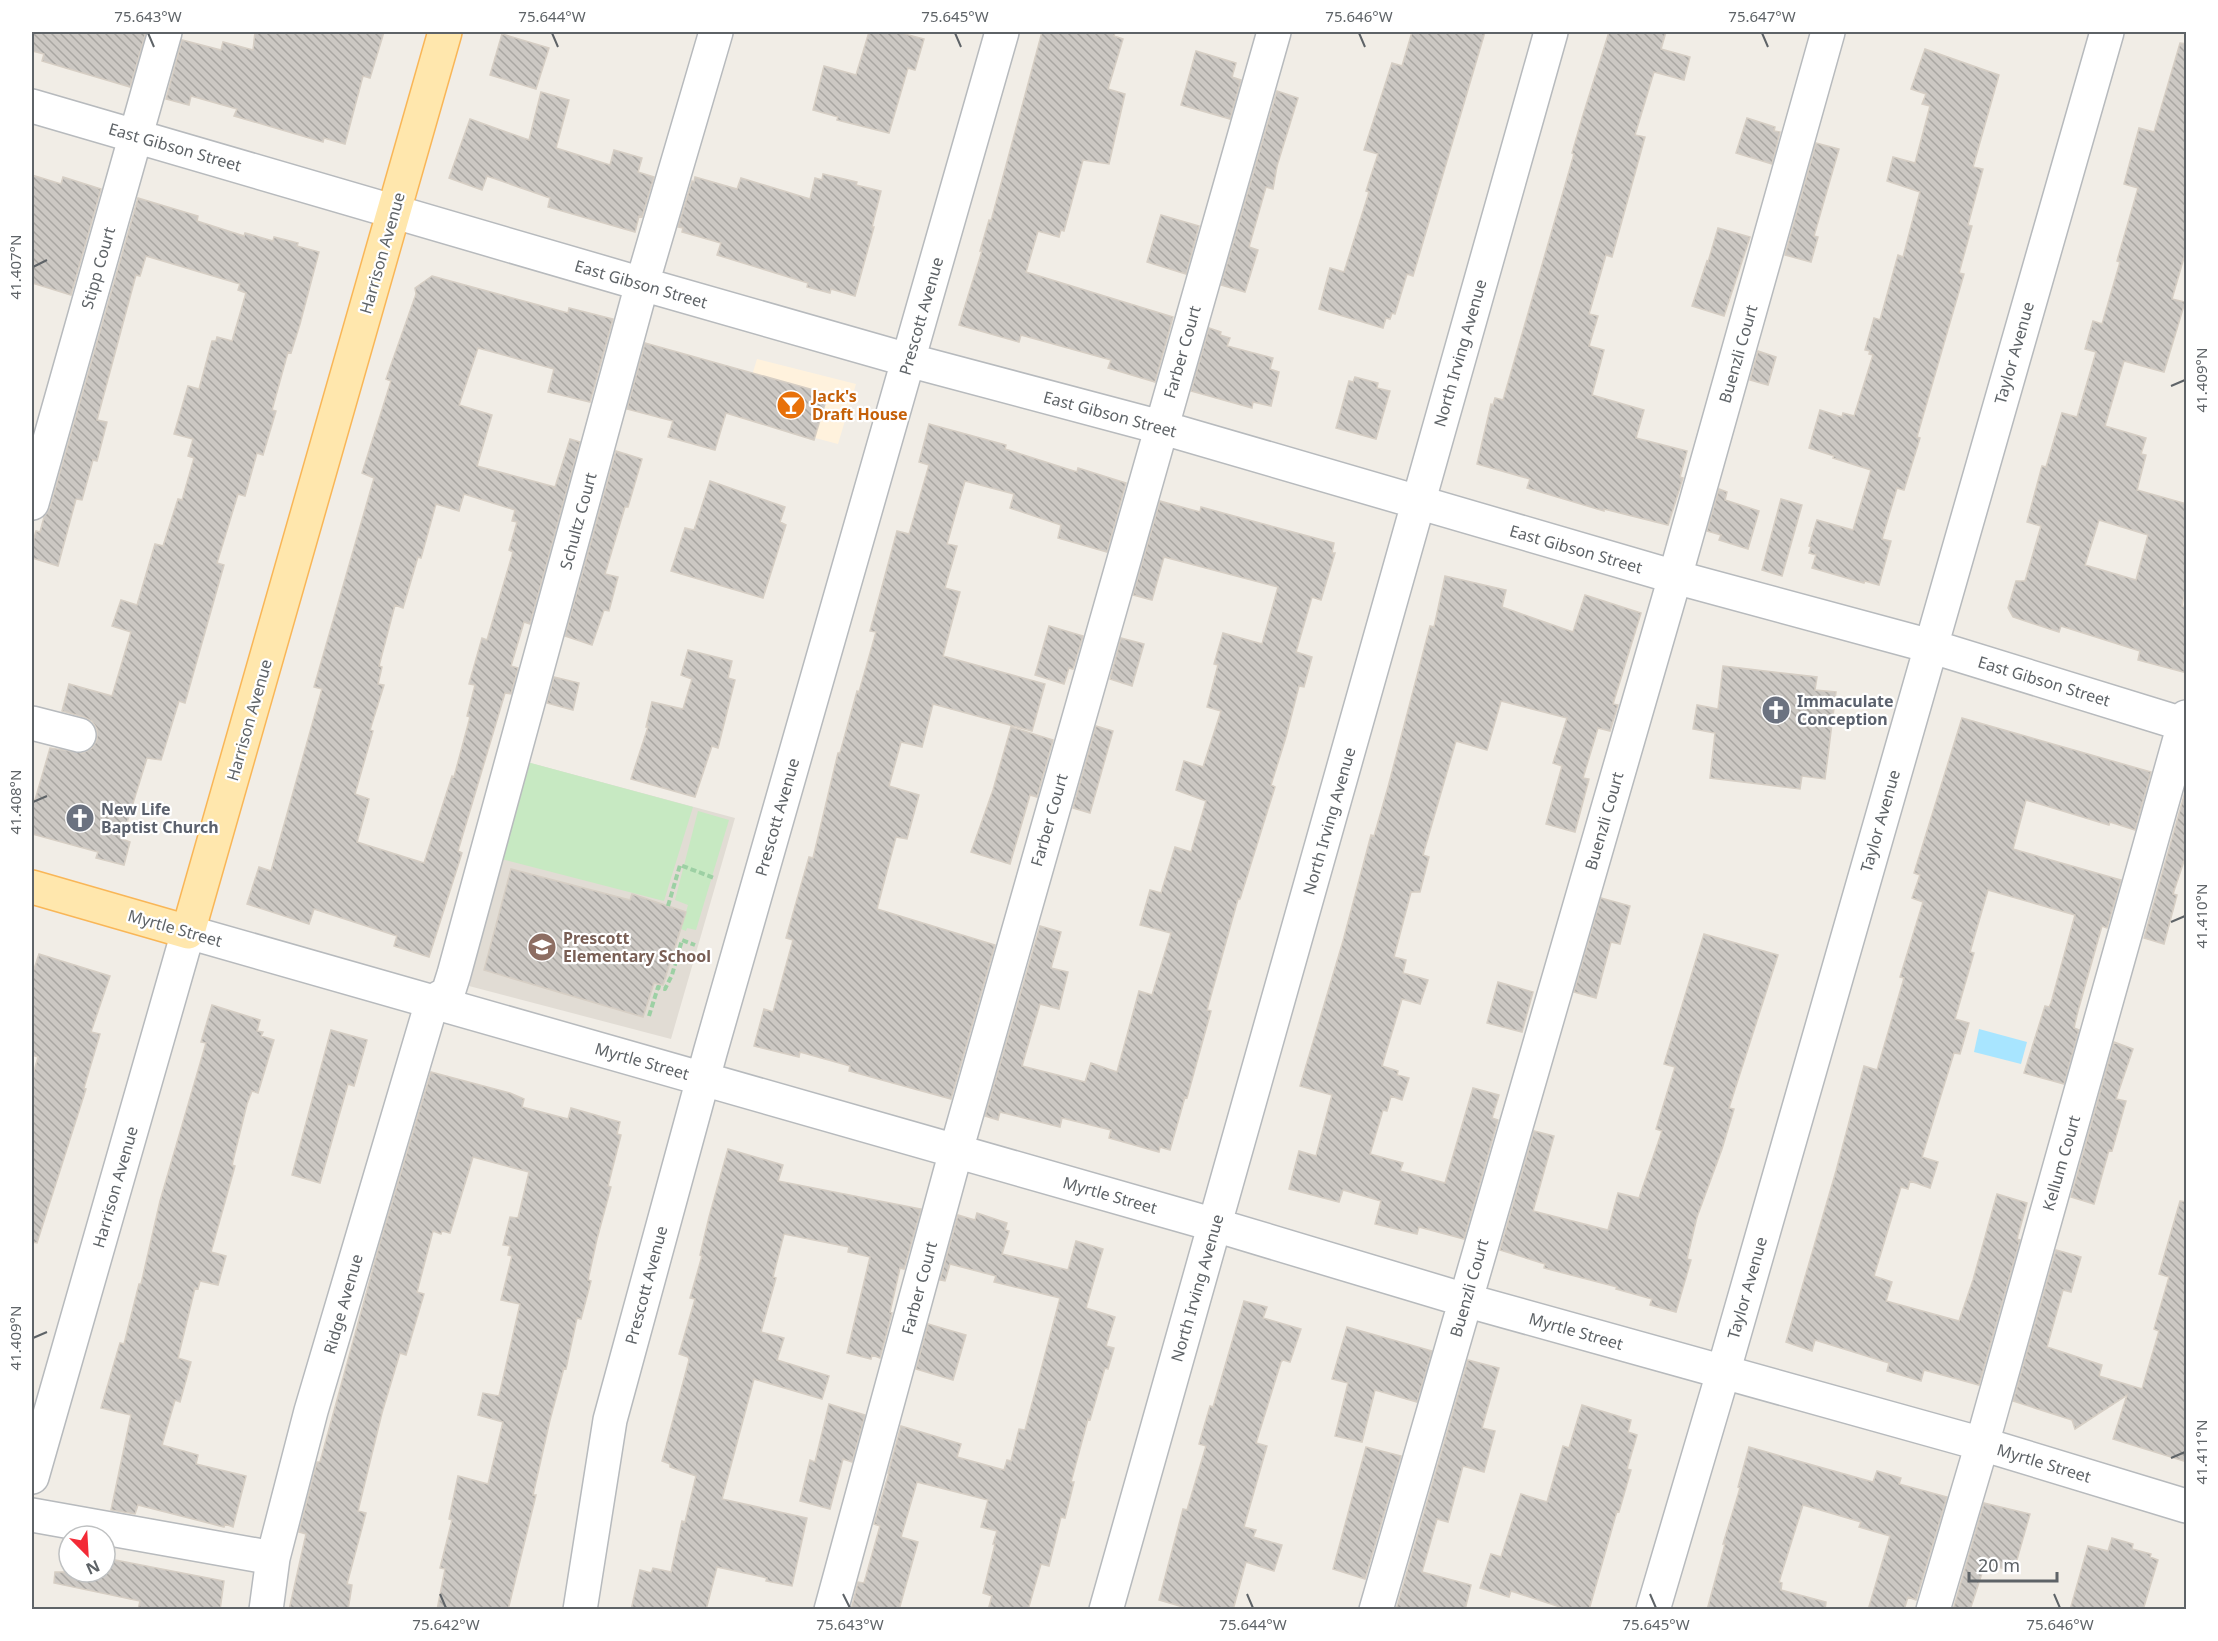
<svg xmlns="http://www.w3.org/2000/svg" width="2218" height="1641" viewBox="0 0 2218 1641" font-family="'Noto Sans',sans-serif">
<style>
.commercial{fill:#fff2dd}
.education{fill:#e1dcd4}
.green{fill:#c7e9c2}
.water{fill:#a8e5ff}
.building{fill:url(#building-back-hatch);stroke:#d6cec4;stroke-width:1.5;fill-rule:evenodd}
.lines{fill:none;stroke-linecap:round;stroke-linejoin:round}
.minor-casing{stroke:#b7babd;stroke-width:36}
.major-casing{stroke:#f9b657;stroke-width:36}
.path{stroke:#9dd0a4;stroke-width:4;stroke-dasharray:6 3;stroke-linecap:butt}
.minor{stroke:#fff;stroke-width:33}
.major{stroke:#ffe7ad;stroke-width:33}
.ticks{fill:none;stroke:#5e6367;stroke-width:2}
.labels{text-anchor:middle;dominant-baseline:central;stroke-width:4.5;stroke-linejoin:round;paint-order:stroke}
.street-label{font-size:16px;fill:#5e6367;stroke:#fff}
.food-label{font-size:16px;font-weight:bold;fill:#c56008;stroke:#fff;text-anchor:start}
.worship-label{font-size:16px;font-weight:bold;fill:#5b616d;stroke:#fff;text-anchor:start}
.education-label{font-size:16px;font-weight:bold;fill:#785e54;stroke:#fff;text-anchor:start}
.neatline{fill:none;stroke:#5e6367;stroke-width:2}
.ticks-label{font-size:15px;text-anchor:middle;fill:#5e6367}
</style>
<defs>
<pattern id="building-back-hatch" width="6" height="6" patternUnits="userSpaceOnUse" patternTransform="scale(1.5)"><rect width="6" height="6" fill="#ccc8c3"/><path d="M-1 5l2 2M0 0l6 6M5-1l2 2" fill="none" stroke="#a9a6a2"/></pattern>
</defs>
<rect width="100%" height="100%" fill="#f1ede6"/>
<path class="commercial" d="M757,359L856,384L838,444L739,418Z"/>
<path class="education" d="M527,762L735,818L671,1039L469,986Z"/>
<path class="green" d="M527,762L693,807L664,901L501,859Z
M698,811L729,820L696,930L687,928L686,931L681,929L688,905L675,900Z"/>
<path class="water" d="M1979,1029L2027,1042L2021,1064L1974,1052Z"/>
<path class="building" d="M32,32H146L130,87L42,61L44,54L32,51Z
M255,32H384L370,78L363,76L345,144L324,138L323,142L234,116L237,109L191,96L189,105L166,99L182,40L221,50L223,42L253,50Z
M869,32H897L924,39L915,70L908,68L889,133L837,120L838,117L813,110L824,66L856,75Z
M1042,32H1115L1114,36L1123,39L1108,89L1125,94L1109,164L1083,160L1064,231L1061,230L1059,237L1038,231L1026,272L1173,317L1155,382L1108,368L1111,360L1021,335L1019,342L959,325L982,251H980L989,220L991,221Z
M1412,32H1485L1413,276L1407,274L1395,314L1392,313L1390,319L1386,318L1383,328L1319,309L1330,268L1344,272L1369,192L1366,191L1378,154L1364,150L1392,63L1402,66Z
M1609,32H1666L1661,49L1690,57L1684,80L1654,72L1635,135L1645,137L1612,257L1606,255L1589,314L1598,316L1589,346L1604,350L1592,395L1644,410L1636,438L1687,451L1680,477L1683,478L1668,525L1604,509V511L1527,488L1530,479L1477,464L1491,404L1493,405L1495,398L1503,400L1574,154L1572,153L1583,115Z
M502,34L549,48L536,89L490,75Z
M2180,43L2187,44V247L2172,299L2185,302L2164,372L2124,361L2105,426L2146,438L2141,454L2146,455L2137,490L2187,504V583L2182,606L2187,607V673L2138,660L2140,651L2061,626L2059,632L2013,617L2008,608L2016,581H2025L2041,526L2027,522L2042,466L2046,467L2062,413L2077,417L2096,352L2085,349L2093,321L2102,324L2120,262L2117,261L2138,188L2124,184L2139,128L2154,132ZM2099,520L2148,535L2136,580L2085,565Z
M1925,49L1999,75L1973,167L1983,169L1968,225L1972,226L1959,273L1964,274L1917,437L1920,438L1904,490L1897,488L1882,539L1891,541L1879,585L1865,581L1864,583L1812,568L1816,555L1809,553L1811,547L1809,546L1817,520L1853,530L1871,470L1833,458L1834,456L1809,448L1820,410L1842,417L1843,413L1854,416L1873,355L1869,354L1870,351L1865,350L1874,318L1880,320L1898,255L1903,257L1920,192L1887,181L1893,157L1915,163L1930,106L1922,104L1926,94L1911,89Z
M1196,51L1236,63L1232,77L1241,80L1230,119L1181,105Z
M1277,91L1298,98L1277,166L1273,189L1266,187L1249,247L1258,250L1245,292L1221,285Z
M541,92L569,100L556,148L610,165L614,150L642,158L638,172L654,177L642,217L639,216L635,232L548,207L550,198L487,176L482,190L449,178L470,119L529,140Z
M1747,118L1775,127L1774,131L1780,132L1772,164L1736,153Z
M1816,143L1839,149L1814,236L1818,237L1811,262L1785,255Z
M823,174L857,182L856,185L881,191L872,227H874L855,296L831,289L830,293L807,287L808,283L717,255L721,243L682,232L683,228L678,227L692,181L694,182L695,177L737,189L741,178L810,199L815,178L822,180Z
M32,175L61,184L63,177L101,189L71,295L32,283Z
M138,198L198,216L197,221L244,236L245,233L273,241L274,237L298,243L297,246L319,252L300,324L291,353L288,352L272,410L276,411L263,455L257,453L245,496L238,494L217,563L224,565L185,703L179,701L161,760L147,758L122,839L130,842L124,865L96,858L98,852L32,834V799L35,800L50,748L83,753L92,748L97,740V729L92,721L84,717L62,711L69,684L112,696L131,632L112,626L121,600L137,605L155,544L163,546L178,499L182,500L194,458L188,456L193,439L174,434L188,386L199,389L212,341H216L217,337L232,341L246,293L238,290L240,284L146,256L140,276L136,275L97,420L107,422L97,461L93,460L82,500L76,499L58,566L32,558V546L36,531L40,532L44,517L50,508Z
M1161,215L1199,226L1186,274L1147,262Z
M1718,228L1750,237L1724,316L1692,306L1707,261L1708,262Z
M432,276L568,313L569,308L613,319L590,402L548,392L554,369L478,348L459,405L492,415L477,466L555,487L570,439L580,442L530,624L524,622L511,666L518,668L511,694L505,693L458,851L462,853L429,957L394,946L397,936L314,909L309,924L247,904L259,867L271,871L322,689L314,687L374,478L362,473L391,381L386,379L416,294L415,288ZM464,494L515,510L512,521L517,522L509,550L513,552L487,640L482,638L469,684L475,685L467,716L470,717L454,777L452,776L424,863L357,842L369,799L355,794L373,731L370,730L384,685L378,684L382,667L379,666L395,605L403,608L418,557L421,558L436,504L459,511Z
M1209,328L1221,332L1220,335L1230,338L1227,346L1273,358L1270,369L1279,372L1271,406L1253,402L1252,408L1191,391Z
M645,343L828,394L814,440L726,413L715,450L668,437L673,421L627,409Z
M1758,351L1776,357L1768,385L1750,380Z
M1355,377L1378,383L1377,388L1390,391L1376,439L1336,428L1349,381L1353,382Z
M929,424L1006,445L1005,449L1077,472L1078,468L1126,483L1107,552L1058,538L1061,525L1010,508L1014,494L965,481L947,544L957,546L945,588L960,592L943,656L1045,684L1032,731L933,704L922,747L901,742L889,786L919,795L907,839L896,837L877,909L995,945L951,1099L849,1071L850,1066L800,1052L799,1057L754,1046L764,1009L773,1012L793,940L786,938L809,857L813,858L838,753H840L857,691L859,692L876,632L870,631L897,531L909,534L929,465L919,462Z
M616,451L642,459L628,507H625L605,574L618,577L609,611L604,610L592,645L565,636Z
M710,481L785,507L780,522L786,525L763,598L671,571L685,528L694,530Z
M1719,489L1727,492L1725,500L1759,511L1748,549L1719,540L1721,535L1707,531Z
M1781,499L1802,505L1782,576L1762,570Z
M1160,501L1200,512L1201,507L1334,543L1332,553H1335L1321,600L1312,597L1296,652L1312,657L1304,687L1299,686L1286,737L1271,785L1275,787L1240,899H1238L1207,1010L1211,1011L1187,1098L1185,1097L1170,1150L1160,1147L1159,1152L1109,1138L1111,1130L1062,1118L1060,1127L1000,1112L998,1120L985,1116L1040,926L1061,932L1051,968L1068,972L1059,1009L1040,1004L1022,1066L1085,1082L1091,1063L1117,1072L1139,991L1152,995L1171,933L1140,925L1150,890L1161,893L1175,847L1191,852L1206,801L1176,790L1184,761L1203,767L1221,711L1207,707L1218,665L1214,664L1223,633L1262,644L1278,587L1164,557L1152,600L1133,595Z
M1445,576L1506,590L1502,607L1573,632L1585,595L1641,613L1613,704L1618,705L1610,731L1598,728L1583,778L1589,779L1575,832L1546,824L1562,766L1553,763L1567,718L1501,701L1487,750L1456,741L1423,855L1429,857L1420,892H1411L1394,957L1406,960L1403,973L1428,980L1420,1004L1402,999L1382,1066L1398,1071L1397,1075L1409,1078L1402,1100L1391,1096L1387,1111L1383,1110L1370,1154L1403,1163L1400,1171L1445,1183L1473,1088L1499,1095L1492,1118L1498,1120L1464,1239L1419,1227L1417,1234L1375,1224L1381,1201L1343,1190L1339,1202L1289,1189L1299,1151L1316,1156L1332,1095L1300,1086L1343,941L1371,835L1374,836L1388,787L1430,626L1434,627Z
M1049,626L1083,636L1073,669L1069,668L1064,684L1035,675Z
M1121,638L1144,644L1132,686L1110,679Z
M688,650L732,661L728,678L735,680L718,748L712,746L695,797L631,779L648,727H646L652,702L683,709L692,679L681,675Z
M1723,666L1817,677L1815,690L1836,692L1825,779L1802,776L1800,789L1710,778L1715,733L1693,729L1697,705L1718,709Z
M554,677L579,683L573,710L547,703Z
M1962,718L2151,772L2135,830L2110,822L2109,825L2026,800L2013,849L2121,880L2107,928L2102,926L2078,1011L2074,1028L2079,1030L2064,1084L2024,1073L2045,1006L2049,1007L2051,1003L2075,915L1988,890L1970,952L1974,953L1955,1019L1969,1023L1960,1054L1954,1053L1922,1157L1938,1162L1930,1188L1910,1181L1908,1189L1901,1187L1874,1276L1892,1282L1886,1301L1959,1321L1973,1280L1997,1194L2027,1203L2017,1239L2020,1240L1979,1385L1924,1370L1921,1381L1887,1371L1889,1363L1815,1340L1812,1351L1786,1342L1836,1171L1864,1066L1877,1070L1904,978L1900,977L1923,902L1912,898L1920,875L1914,873Z
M1096,726L1113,731L1090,813L1073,808Z
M1011,727L1053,740L1037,797L1030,795L1010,864L971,852L993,790Z
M2187,785V852L2173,894L2177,895L2164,944L2144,938Z
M511,869L630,900L632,894L686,912L663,985L654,983L643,1017L484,970Z
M1601,898L1630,906L1620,944L1611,942L1596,998L1574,992Z
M1704,934L1778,955L1729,1108L1734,1109L1722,1149L1697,1217L1687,1259L1691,1260L1676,1312L1650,1305L1652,1299L1616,1289L1617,1287L1544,1268L1545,1264L1500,1250L1534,1131L1554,1136L1533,1211L1608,1230L1618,1193L1639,1198L1662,1131L1656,1129L1675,1067L1664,1064Z
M39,954L110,976L91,1032L100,1034L84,1088L86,1089L37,1243L32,1242V1078L38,1057L32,1055V975Z
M1498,982L1533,992L1522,1032L1487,1023Z
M212,1005L260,1020L257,1031L263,1032L261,1036L274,1040L258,1093L252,1091L247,1104L232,1165L235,1166L211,1252L226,1256L218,1285L200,1281L198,1289L195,1288L178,1358L191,1362L180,1402L175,1400L162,1445L198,1455L196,1464L246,1476L233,1527L225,1524L224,1527L138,1505L135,1514L111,1510L131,1415L101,1408L120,1343L124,1344L139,1284H141L160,1201L206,1043L201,1042Z
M331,1030L367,1040L354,1086L348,1084L320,1183L292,1175Z
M2114,1042L2133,1049L2116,1099L2126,1101L2112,1151L2109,1150L2094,1204L2071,1197Z
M431,1072L510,1093L524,1099L522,1107L568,1119L571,1108L620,1122L617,1134L621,1135L608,1186L611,1187L597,1239L588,1280L591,1281L581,1319L577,1318L566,1369L564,1368L550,1420L533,1495H536L508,1610H437L445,1569L440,1568L452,1520L449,1519L458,1476L488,1484L503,1422L478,1415L483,1393L499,1396L520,1304L501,1300L512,1256L508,1255L510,1246L503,1245L510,1217L518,1218L529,1172L473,1157L450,1233L442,1231L441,1234L433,1231L417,1292L424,1294L406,1355L400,1353L382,1413L358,1511L366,1513L347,1584L352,1585L348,1610H289L306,1534L299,1532L317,1462H320L380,1243Z
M728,1149L783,1165L778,1181L921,1209L904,1269L900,1268L890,1312L892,1313L880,1358L872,1355L871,1359L847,1353L870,1257L848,1252L849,1247L784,1234L773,1277L776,1278L761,1332L784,1338L777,1360L829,1376L822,1399L754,1379L722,1499L807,1518L792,1586L766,1581L767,1578L717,1567L706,1610H631L640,1570L651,1573L653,1568L671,1572L682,1521L685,1522L696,1476L670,1467V1464L662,1461L689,1360L688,1357L679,1354L695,1299L690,1298L702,1256L700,1255L709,1217Z
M2180,1201L2187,1202V1462L2113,1439L2127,1395L2075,1429L2072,1420L2013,1401L2056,1250L2081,1257L2071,1292L2063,1290L2047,1347L2102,1365L2099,1376L2142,1389L2159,1331L2154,1329L2169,1277L2159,1274Z
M977,1213L1007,1223L1005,1230L1009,1231L1002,1254L1068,1270L1076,1241L1103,1249L1086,1308L1115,1317L1106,1346L1114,1348L1108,1369L1105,1368L1090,1420L1088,1419L1071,1482H1074L1065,1518L1061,1517L1049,1566L1041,1564L1028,1610H988L992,1596L983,1593L995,1544H993L997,1531L981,1527L988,1500L917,1482L901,1537L918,1542L899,1610H851L858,1582L864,1583L880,1526L874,1524L889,1473H888L901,1426L961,1444L957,1457L1004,1470L1007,1460L1011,1461L1019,1429L1025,1430L1060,1298L994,1282L996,1276L950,1264L945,1281L940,1280L958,1215L975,1220Z
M1244,1301L1267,1307L1263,1318L1301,1329L1290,1362L1283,1360L1281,1362L1256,1443L1267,1446L1244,1527L1256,1530L1253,1537L1282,1545L1274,1571L1246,1562L1233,1610H1193L1159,1600L1183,1509L1187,1510L1206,1446L1199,1444L1210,1406L1213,1407Z
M928,1324L966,1335L953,1380L916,1369Z
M1347,1327L1432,1351L1417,1402L1375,1390L1362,1442L1335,1436L1348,1383L1332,1379Z
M1468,1360L1499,1368L1482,1428L1495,1431L1484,1472L1463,1466L1448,1522L1437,1519L1422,1572L1471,1585L1465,1610H1396Z
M829,1404L865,1415L852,1462L843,1459L830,1509L800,1501L810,1460L815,1462Z
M1582,1405L1631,1420L1628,1432L1637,1435L1627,1469L1631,1470L1619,1512L1617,1511L1589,1610H1569L1511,1591L1509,1597L1480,1588L1491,1554L1501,1557L1521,1494L1547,1502L1563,1446L1569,1448Z
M1366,1447L1401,1456L1365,1579L1333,1569Z
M1749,1447L1873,1482L1877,1471L1901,1478L1899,1484L1947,1497L1916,1600L1908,1597L1904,1610H1868L1890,1536L1859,1527L1861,1522L1803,1505L1779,1582L1782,1583L1781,1590L1826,1602L1825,1610H1707L1725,1544H1723L1740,1488L1738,1487Z
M1984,1503L2030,1514L2018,1556L2014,1571L1985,1564L1970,1610H1953Z
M2112,1538L2133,1544L2132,1549L2151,1554L2150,1557L2158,1560L2143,1610H2070L2088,1546L2108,1551Z
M105,1558L224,1581L220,1610H138L140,1601L54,1583L55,1572H105Z"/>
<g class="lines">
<g class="minor-casing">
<path id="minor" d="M32,106L642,284L908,360L1160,427L1675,577L1930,646L2186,725
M32,503L165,32
M32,723L79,735
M32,1477L188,932L1215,1225L1465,1300L1982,1444L2186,1506
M32,1515L273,1558
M266,1610L273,1558L311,1411L432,1002L448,993L454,974L642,284L716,32
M580,1610L610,1420L710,1053L1002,32
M831,1610L956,1151L1274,32
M1106,1610L1551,32
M1376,1610L1675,577L1828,32
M1653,1610L1723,1373L2107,32
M1933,1610L1982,1444L2186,717"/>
</g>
<g class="major-casing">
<path id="major" d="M32,887L188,932L445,32"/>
</g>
<path class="path" d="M668,906L680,865L714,878
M649,1016L658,987L665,989L672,975L682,940L695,945"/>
<use href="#minor" class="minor"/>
<use href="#major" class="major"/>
</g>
<path class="ticks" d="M148,33L154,47M552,33L558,47M955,33L961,47M1359,33L1365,47M1762,33L1768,47M33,267L47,260M2171,386L2185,380M33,802L47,796M2171,922L2185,916M33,1338L47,1332M2171,1458L2185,1452M440,1594L446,1608M843,1594L850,1608M1247,1594L1253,1608M1650,1594L1656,1608M2054,1594L2060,1608"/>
<defs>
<g id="bar-disc" transform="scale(1.5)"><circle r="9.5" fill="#e8710a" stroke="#fff"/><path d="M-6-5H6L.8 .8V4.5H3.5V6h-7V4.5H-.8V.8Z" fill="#fff"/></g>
<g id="church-disc" transform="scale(1.5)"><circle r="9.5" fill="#6b7280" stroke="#fff"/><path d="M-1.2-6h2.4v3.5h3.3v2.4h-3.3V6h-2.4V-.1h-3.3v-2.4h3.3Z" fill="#fff"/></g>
<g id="school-disc" transform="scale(1.5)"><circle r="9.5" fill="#8d6e63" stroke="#fff"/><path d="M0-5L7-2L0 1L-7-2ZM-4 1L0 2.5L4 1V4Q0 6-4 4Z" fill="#fff"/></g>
</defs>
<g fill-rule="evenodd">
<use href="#bar-disc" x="791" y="405"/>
<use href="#church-disc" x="1776" y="710"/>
<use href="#church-disc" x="80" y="818"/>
<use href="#school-disc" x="542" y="947"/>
</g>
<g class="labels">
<g class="street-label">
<text transform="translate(175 147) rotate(16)">East Gibson Street</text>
<text transform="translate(382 253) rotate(-74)">Harrison Avenue</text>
<text transform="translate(98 268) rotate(-74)">Stipp Court</text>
<text transform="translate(641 284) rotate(16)">East Gibson Street</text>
<text transform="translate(921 316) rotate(-74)">Prescott Avenue</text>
<text transform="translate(1182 352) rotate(-74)">Farber Court</text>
<text transform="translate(1460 353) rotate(-74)">North Irving Avenue</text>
<text transform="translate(2014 353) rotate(-74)">Taylor Avenue</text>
<text transform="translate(1738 354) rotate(-74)">Buenzli Court</text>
<text transform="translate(1110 414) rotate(15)">East Gibson Street</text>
<text transform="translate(578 521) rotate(-75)">Schultz Court</text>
<text transform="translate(1576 549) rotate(16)">East Gibson Street</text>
<text transform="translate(2044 681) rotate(17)">East Gibson Street</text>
<text transform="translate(249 720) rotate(-74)">Harrison Avenue</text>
<text transform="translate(777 817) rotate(-74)">Prescott Avenue</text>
<text transform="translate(1049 820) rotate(-74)">Farber Court</text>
<text transform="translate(1329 821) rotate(-74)">North Irving Avenue</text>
<text transform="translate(1604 821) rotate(-74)">Buenzli Court</text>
<text transform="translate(1880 821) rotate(-74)">Taylor Avenue</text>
<text transform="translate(175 928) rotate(16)">Myrtle Street</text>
<text transform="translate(642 1061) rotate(16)">Myrtle Street</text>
<text transform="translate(2061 1163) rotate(-74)">Kellum Court</text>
<text transform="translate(115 1187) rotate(-74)">Harrison Avenue</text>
<text transform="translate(1110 1195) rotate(16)">Myrtle Street</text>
<text transform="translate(646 1285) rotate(-75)">Prescott Avenue</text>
<text transform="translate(919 1288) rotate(-75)">Farber Court</text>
<text transform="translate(1197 1288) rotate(-74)">North Irving Avenue</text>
<text transform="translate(1469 1288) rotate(-74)">Buenzli Court</text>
<text transform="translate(1747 1288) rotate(-74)">Taylor Avenue</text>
<text transform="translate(343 1304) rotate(-74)">Ridge Avenue</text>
<text transform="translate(1576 1331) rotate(16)">Myrtle Street</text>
<text transform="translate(2044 1463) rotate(17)">Myrtle Street</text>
</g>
<g class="food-label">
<text x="812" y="396">Jack's<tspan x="812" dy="18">Draft House</tspan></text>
</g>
<g class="worship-label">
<text x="1797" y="701">Immaculate<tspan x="1797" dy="18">Conception</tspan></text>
<text x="101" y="809">New Life<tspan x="101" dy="18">Baptist Church</tspan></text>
</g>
<g class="education-label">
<text x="563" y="938">Prescott<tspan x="563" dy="18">Elementary School</tspan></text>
</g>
</g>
<rect width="2218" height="1641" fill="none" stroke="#ffffff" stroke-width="66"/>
<g transform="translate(87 1554) rotate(156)"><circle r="28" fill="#ffffff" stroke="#bfc1c2" stroke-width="1.5"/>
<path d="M0-4.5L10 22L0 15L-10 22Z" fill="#f32a36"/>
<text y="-9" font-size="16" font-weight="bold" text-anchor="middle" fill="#5e6367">N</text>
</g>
<path d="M1969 1572v9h88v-9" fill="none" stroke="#5e6367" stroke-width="3"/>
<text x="1978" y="1572" font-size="18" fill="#5e6367" stroke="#ffffff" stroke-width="4.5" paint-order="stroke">20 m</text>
<rect x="33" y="33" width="2152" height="1575" class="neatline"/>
<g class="ticks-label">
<text x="148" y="22">75.643°W</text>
<text x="552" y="22">75.644°W</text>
<text x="955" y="22">75.645°W</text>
<text x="1359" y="22">75.646°W</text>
<text x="1762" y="22">75.647°W</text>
<text transform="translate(16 267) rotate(-90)" y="5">41.407°N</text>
<text transform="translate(2202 380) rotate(-90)" y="5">41.409°N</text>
<text transform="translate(16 802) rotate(-90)" y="5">41.408°N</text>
<text transform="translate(2202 916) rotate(-90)" y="5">41.410°N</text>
<text transform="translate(16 1338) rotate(-90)" y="5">41.409°N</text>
<text transform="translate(2202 1452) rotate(-90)" y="5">41.411°N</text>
<text x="446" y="1630">75.642°W</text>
<text x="850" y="1630">75.643°W</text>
<text x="1253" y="1630">75.644°W</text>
<text x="1656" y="1630">75.645°W</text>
<text x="2060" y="1630">75.646°W</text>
</g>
</svg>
